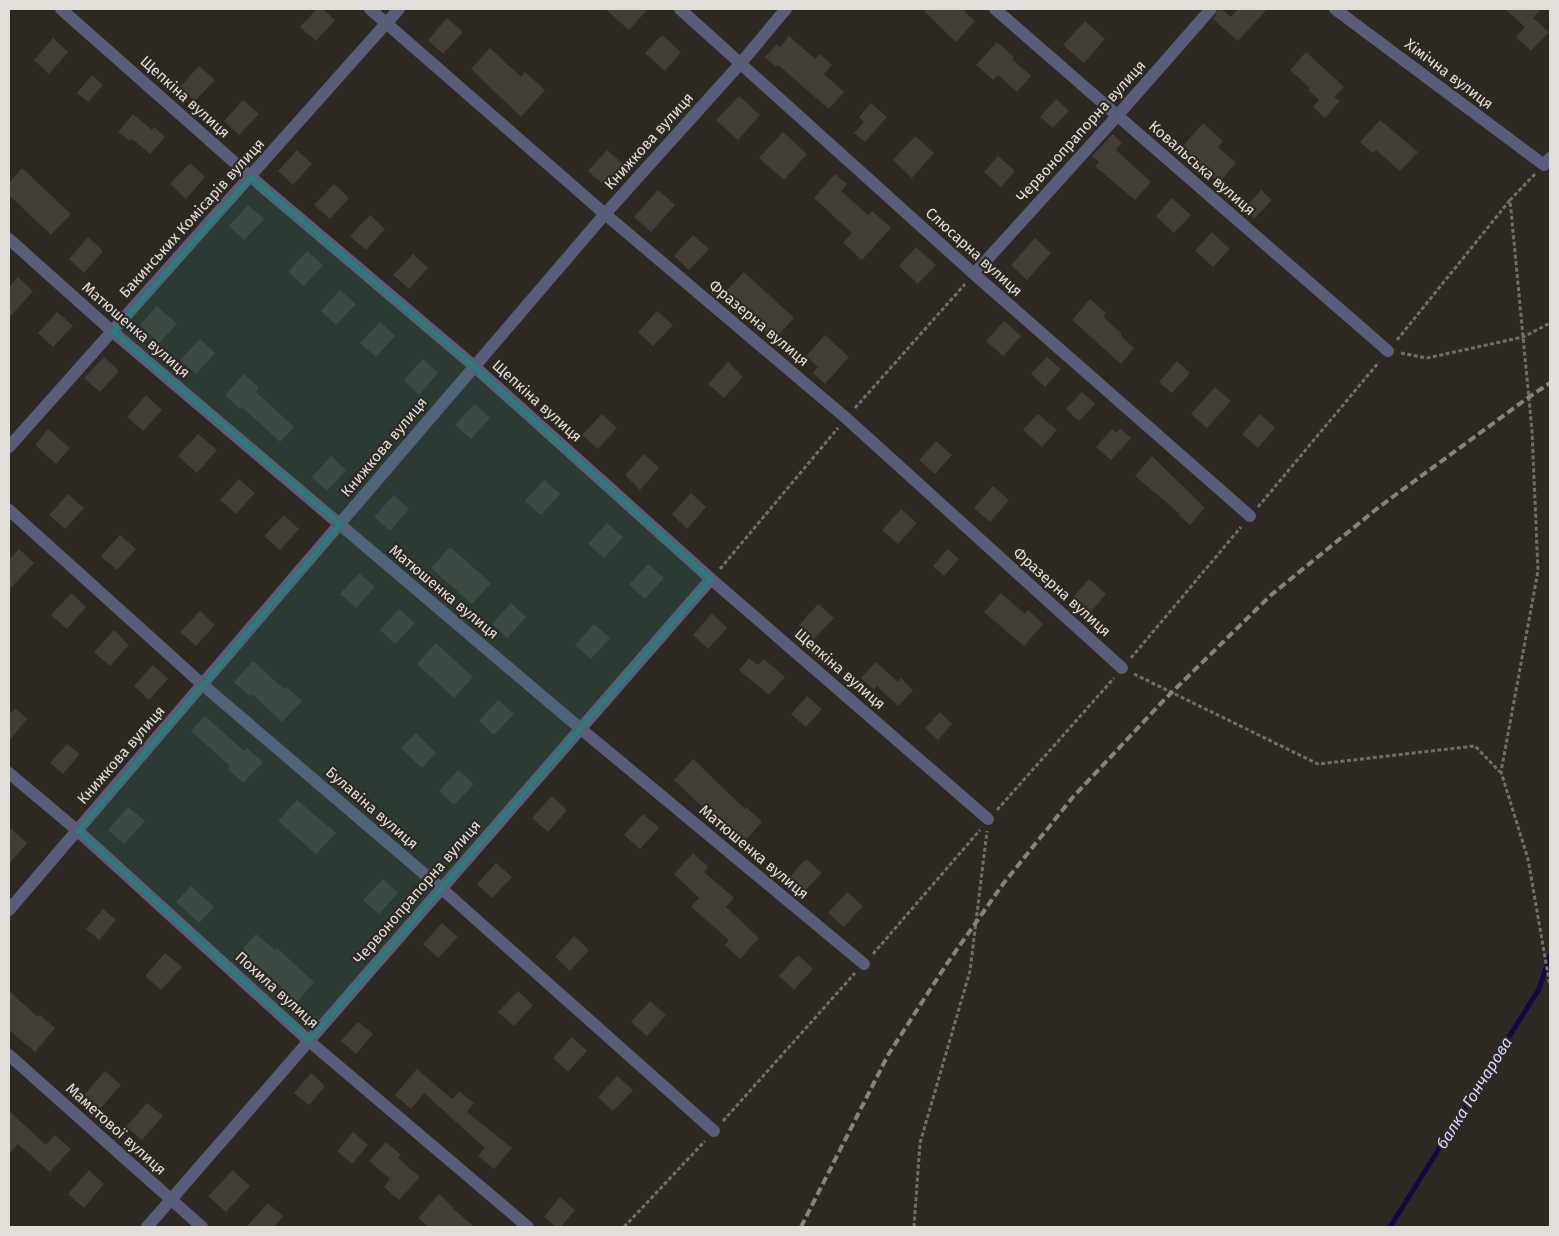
<svg xmlns="http://www.w3.org/2000/svg" width="1559" height="1236" viewBox="0 0 1559 1236" font-family="'Fira Sans',sans-serif">
<style>
.lines{fill:none;stroke-linecap:round;stroke-linejoin:round}
.stream{stroke:#120842;stroke-width:5}
.building{fill:#433d37}
.path{stroke:#736e69;stroke-width:3;stroke-dasharray:4 2.5;stroke-linecap:butt}
.minor{stroke:#5a5d79;stroke-width:12}
.tertiary{stroke:#5a5d79;stroke-width:12}
.rail{stroke:#87837e;stroke-width:4;stroke-dasharray:8 4;stroke-linecap:butt}
.marked{fill:#248079;fill-opacity:0.2;stroke:#248079;stroke-width:4;stroke-linejoin:round}
.labels{text-anchor:middle;dominant-baseline:central;stroke-width:4.5;stroke-linejoin:round;paint-order:stroke}
.street-label{font-size:15px;fill:#e2dfdb;stroke:#2e2822}
.water-label{font-size:16px;font-style:italic;fill:#d4d8fe;stroke:#2e2822}
</style>
<rect width="100%" height="100%" fill="#2e2822"/>
<g class="lines">
<path class="stream" d="M1390,1227L1539,989L1550,956"/>
</g>
<path class="building" d="M317,9H322L335,20L316,41L300,27Z
M605,9H648L629,30Z
M922,9H962L975,21L956,42Z
M1219,9H1221L1231,17L1238,9H1267L1238,41L1213,19Z
M1505,9H1541L1533,18L1549,32L1531,51L1516,37L1525,27Z
M447,18L463,32L443,54L428,40Z
M1085,21L1105,39L1084,63L1063,45Z
M662,35L681,52L665,71L645,53Z
M789,36L815,59L820,54L832,65L824,74L844,92L829,109L778,65L776,67L765,57L777,44L780,47Z
M53,38L68,52L49,74L34,60Z
M997,42L1014,57L1012,59L1031,76L1017,92L998,75L993,80L976,65Z
M490,48L521,77L525,72L545,90L521,117L471,69Z
M1306,52L1344,87L1334,97L1340,101L1325,118L1313,107L1319,100L1308,90L1310,88L1290,70Z
M199,66L215,80L195,101L180,87Z
M92,75L103,85L88,102L77,93Z
M739,96L760,115L738,140L716,120Z
M1056,99L1069,111L1053,128L1040,117Z
M243,100L259,114L239,135L224,121Z
M871,103L887,117L865,142L854,133L864,122L859,117Z
M133,114L152,130L154,127L165,137L150,154L132,139L130,141L118,132Z
M1380,120L1418,152L1400,171L1376,150L1373,153L1360,142Z
M1203,123L1223,141L1218,147L1236,163L1219,183L1182,147Z
M783,132L807,154L784,180L759,158Z
M1113,134L1122,143L1116,150L1151,182L1135,200L1095,166L1099,162L1092,156Z
M915,136L934,153L912,178L893,160Z
M297,150L312,164L293,185L278,171Z
M607,150L623,164L604,185L588,171Z
M998,156L1015,171L1001,187L984,172Z
M190,163L205,177L186,199L170,184Z
M22,168L71,214L51,235L9,195V183Z
M835,174L847,184L841,191L868,215L872,211L891,228L862,260L843,243L852,233L814,198Z
M334,184L349,198L330,219L314,205Z
M658,190L675,205L651,232L634,217Z
M1261,190L1272,200L1254,219L1244,209Z
M1172,198L1191,215L1174,233L1156,216Z
M248,205L264,219L244,240L229,226Z
M370,215L385,229L366,250L350,236Z
M1212,232L1230,249L1213,267L1195,251Z
M693,235L709,249L689,270L674,256Z
M88,237L103,251L84,273L69,259Z
M1035,238L1051,253L1027,280L1011,265Z
M916,247L936,265L918,284L899,266Z
M307,251L323,265L304,286L288,272Z
M413,254L428,268L409,289L393,275Z
M744,272L794,318L774,340L724,293Z
M18,277L33,291L9,318V287Z
M340,290L356,304L336,325L321,311Z
M1090,299L1106,313L1103,317L1122,334L1121,336L1134,348L1121,364L1072,320Z
M157,306L177,324L159,343L140,325Z
M657,311L673,325L653,346L638,332Z
M57,312L73,326L53,347L38,333Z
M1004,321L1021,336L1003,356L986,341Z
M380,322L395,336L376,357L360,343Z
M825,335L849,357L825,384L813,373L818,367L806,356Z
M200,339L215,353L196,374L180,360Z
M104,357L119,371L100,392L84,378Z
M1047,357L1061,369L1045,387L1031,374Z
M423,359L438,373L419,395L404,380Z
M1177,361L1190,373L1172,393L1159,382Z
M728,362L743,377L724,398L708,384Z
M244,374L259,388L256,392L294,427L280,442L242,407L240,409L225,395Z
M1215,387L1231,401L1207,428L1191,414Z
M1082,392L1095,404L1079,421L1066,409Z
M146,395L162,410L143,431L127,417Z
M475,404L490,418L471,439L455,425Z
M602,414L617,428L598,449L582,435Z
M1038,414L1057,430L1042,447L1023,430Z
M1260,414L1275,428L1258,448L1242,434Z
M1120,428L1131,438L1111,460L1096,447L1112,429L1116,433Z
M48,429L70,448L56,464L35,445Z
M198,434L217,450L197,473L178,456Z
M936,441L952,455L935,474L919,460Z
M644,454L659,468L640,490L625,475Z
M331,456L346,470L327,491L312,477Z
M1152,456L1205,508L1190,525L1179,515L1180,514L1135,476Z
M239,479L255,493L236,514L220,500Z
M544,480L560,494L541,515L525,501Z
M993,486L1009,500L990,522L974,508Z
M691,493L706,507L687,529L672,514Z
M68,494L84,508L65,529L49,515Z
M394,495L409,509L390,531L374,517Z
M901,509L917,523L898,544L882,530Z
M284,515L299,529L280,550L264,536Z
M607,523L623,537L604,558L588,544Z
M120,535L136,549L117,570L101,556Z
M450,547L491,583L472,604L431,568Z
M19,549L34,563L9,590V560Z
M948,549L959,559L944,576L933,566Z
M648,564L664,578L645,599L629,585Z
M359,573L375,587L356,608L340,594Z
M1089,579L1106,594L1087,616L1070,601Z
M71,593L86,607L67,629L51,615Z
M1001,593L1025,614L1028,610L1043,624L1024,646L984,612Z
M511,603L526,617L507,638L492,624Z
M818,604L834,618L814,639L799,625Z
M399,609L415,623L395,644L380,630Z
M200,611L215,625L196,646L180,632Z
M712,613L727,628L708,649L693,635Z
M594,624L610,638L591,659L575,645Z
M114,630L129,645L110,666L94,652Z
M436,643L473,677L454,698L417,664Z
M749,658L758,665L764,659L785,677L769,695L739,670Z
M253,661L284,689L286,687L302,701L282,722L252,694L250,696L234,682Z
M876,662L898,682L901,678L913,690L898,706L877,686L874,690L861,678Z
M153,665L168,679L149,700L134,686Z
M807,696L822,709L806,727L791,714Z
M498,700L514,714L494,735L479,721Z
M15,708L27,719L9,741V715Z
M940,712L952,724L938,740L925,728Z
M205,716L244,751L247,748L263,762L243,783L228,769L230,766L191,731Z
M416,733L436,753L422,768L401,748Z
M67,744L80,754L63,774L50,763Z
M693,759L745,809L746,807L762,822L743,843L721,823L720,824L674,780Z
M458,770L474,784L454,805L439,791Z
M552,796L567,810L548,832L532,818Z
M297,800L336,833L316,854L278,821Z
M128,807L145,821L124,844L108,830Z
M643,814L659,828L640,849L624,835Z
M9,827L27,843L9,864Z
M693,853L708,867L704,872L734,898L726,907L759,938L740,959L725,945L729,940L691,907L699,898L674,874Z
M806,859L822,873L802,894L787,880Z
M496,863L512,877L492,898L477,884Z
M383,879L398,893L379,914L363,900Z
M191,886L214,907L199,923L176,902Z
M847,892L863,906L844,927L828,913Z
M103,909L116,920L99,940L86,929Z
M442,923L458,937L438,958L423,944Z
M256,934L275,950L277,948L314,982L294,1006L278,991L282,987L256,964L254,966L239,953Z
M574,936L589,950L570,971L555,957Z
M165,953L182,967L161,990L145,976Z
M798,955L813,969L794,990L779,976Z
M9,991L38,1017L40,1015L55,1028L35,1052L9,1030Z
M518,991L533,1005L514,1026L498,1012Z
M650,1001L666,1015L647,1036L631,1022Z
M358,1022L373,1034L356,1054L341,1041Z
M572,1037L587,1051L568,1072L553,1058Z
M417,1069L452,1099L459,1091L474,1103L467,1112L512,1148L494,1169L478,1156L485,1148L424,1093L411,1109L395,1095Z
M105,1071L121,1085L100,1109L84,1095Z
M311,1073L325,1086L309,1105L294,1093Z
M617,1076L633,1090L613,1111L598,1097Z
M147,1103L163,1116L142,1140L126,1127Z
M9,1111L46,1145L55,1135L71,1149L50,1172L18,1144L9,1154Z
M353,1132L368,1145L352,1164L337,1151Z
M386,1142L401,1155L398,1158L420,1177L399,1200L384,1187L390,1179L369,1161Z
M89,1170L104,1184L84,1208L68,1194Z
M233,1170L250,1186L226,1212L208,1196Z
M439,1194L454,1208L453,1209L475,1227H429L418,1218Z
M560,1197L575,1210L561,1227H556L544,1217Z
M268,1203L283,1216L274,1227H246Z"/>
<g class="lines">
<path class="path" d="M1535,174L1510,200L1532,431L1538,571L1501,772L1528,859L1550,986
M1397,340L1510,200
M1401,353L1427,358L1523,337L1550,323
M855,408L965,284
M1258,507L1379,362
M720,569L838,428
M1131,658L1241,527
M1134,674L1318,764L1475,746L1500,772
M997,810L1114,678
M873,954L980,830
M723,1121L855,973
M624,1227L705,1141
M914,1227L920,1143L970,971L987,831"/>
<path class="minor" d="M61,9L251,177L474,366L711,579L988,819
M370,9L605,214L846,418L1122,668
M680,9L974,274L1250,516
M995,9L1388,351
M1335,9L1544,165L1550,158
M9,239L113,332L581,729L864,964
M974,274L1117,116L1211,9
M9,510L203,685L442,889L714,1131
M9,773L78,831L309,1041L528,1227
M9,910L605,214L740,64L786,9
M9,1055L202,1227
M147,1227L711,579"/>
<path class="tertiary" d="M9,447L399,9"/>
<path class="rail" d="M801,1227L888,1055L946,965L1003,884L1073,797L1165,699L1271,595L1379,507L1529,397L1550,383"/>
</g>
<path class="marked" d="M251,177L474,366L711,579L309,1041L78,831L340,524L113,332Z"/>
<g class="labels">
<g class="street-label">
<text transform="translate(1449 74) rotate(37)">Хімічна вулиця</text>
<text transform="translate(185 97) rotate(42)">Щепкіна вулиця</text>
<text transform="translate(1081 131) rotate(-48)">Червонопрапорна вулиця</text>
<text transform="translate(649 141) rotate(-48)">Книжкова вулиця</text>
<text transform="translate(1202 168) rotate(41)">Ковальська вулиця</text>
<text transform="translate(192 218) rotate(-48)">Бакинських Комісарів вулиця</text>
<text transform="translate(974 252) rotate(42)">Слюсарна вулиця</text>
<text transform="translate(759 323) rotate(40)">Фразерна вулиця</text>
<text transform="translate(136 330) rotate(41)">Матюшенка вулиця</text>
<text transform="translate(537 401) rotate(42)">Щепкіна вулиця</text>
<text transform="translate(384 447) rotate(-50)">Книжкова вулиця</text>
<text transform="translate(444 592) rotate(40)">Матюшенка вулиця</text>
<text transform="translate(1062 592) rotate(42)">Фразерна вулиця</text>
<text transform="translate(840 669) rotate(41)">Щепкіна вулиця</text>
<text transform="translate(121 755) rotate(-49)">Книжкова вулиця</text>
<text transform="translate(372 808) rotate(41)">Булавіна вулиця</text>
<text transform="translate(754 852) rotate(40)">Матюшенка вулиця</text>
<text transform="translate(417 892) rotate(-49)">Червонопрапорна вулиця</text>
<text transform="translate(277 990) rotate(42)">Похила вулиця</text>
<text transform="translate(116 1129) rotate(42)">Маметової вулиця</text>
</g>
<g class="water-label">
<text transform="translate(1474 1093) rotate(-58)">балка Гончарова</text>
</g>
</g>
<rect width="1559" height="1236" fill="none" stroke="#e2dfdb" stroke-width="20"/>
</svg>
